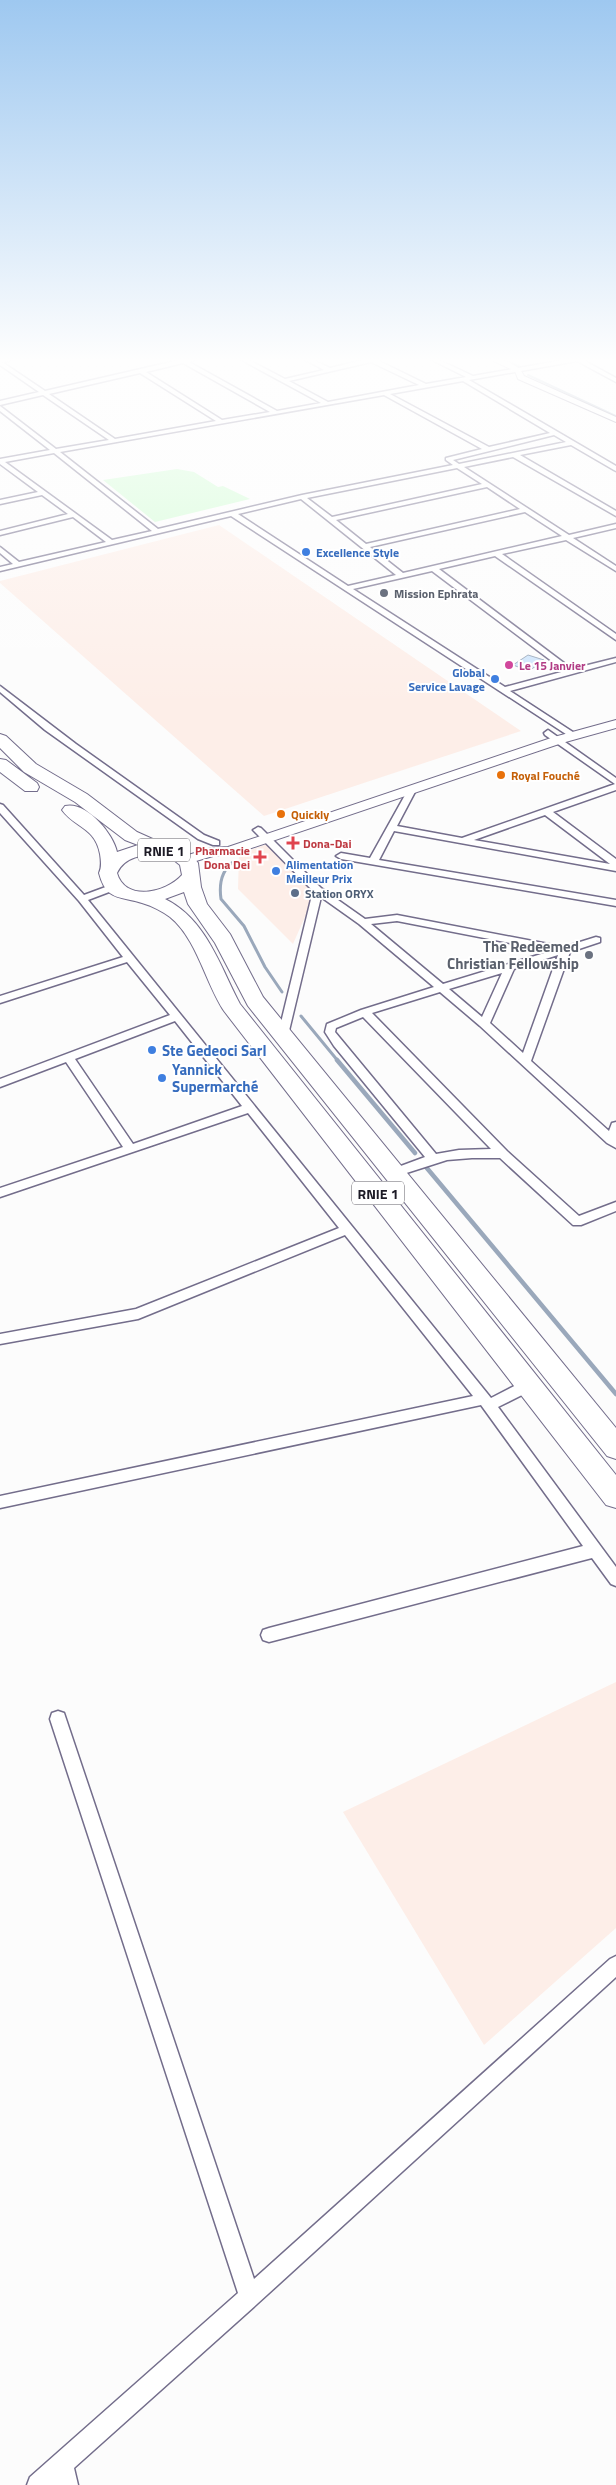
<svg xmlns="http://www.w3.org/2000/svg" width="616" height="2485" viewBox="0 0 616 2485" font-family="'Titillium Web',sans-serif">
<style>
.commercial{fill:#fdeee8}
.green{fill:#cdfcd0}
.water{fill:#cfe5fb;stroke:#9aa8bb}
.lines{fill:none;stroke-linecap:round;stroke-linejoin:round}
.stream-far2{stroke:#9aa8bb;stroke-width:2}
.stream-far1{stroke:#9aa8bb;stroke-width:3}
.stream{stroke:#9aa8bb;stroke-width:4.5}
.street-casing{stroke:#736d8b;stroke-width:3}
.secondary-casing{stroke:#736d8b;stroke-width:2}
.highway-casing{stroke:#736d8b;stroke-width:2}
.street{fill:#fff;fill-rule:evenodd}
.secondary{fill:#fff;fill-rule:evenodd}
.highway{fill:#fff;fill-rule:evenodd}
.shop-dot{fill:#3f7fe0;stroke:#fff;stroke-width:2}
.worship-dot{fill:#6b7280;stroke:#fff;stroke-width:2}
.hotel-dot{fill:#d1479c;stroke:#fff;stroke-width:2}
.food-dot{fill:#e8710a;stroke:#fff;stroke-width:2}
.health-dot{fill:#e0444e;stroke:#fff;stroke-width:2}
.service-dot{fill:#5c6f8a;stroke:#fff;stroke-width:2}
.labels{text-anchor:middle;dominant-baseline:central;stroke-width:4;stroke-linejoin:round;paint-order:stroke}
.far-shop-label{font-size:12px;font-weight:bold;fill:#366cbe;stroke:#fff;text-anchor:start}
.far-worship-label{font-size:12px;font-weight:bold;fill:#5b616d;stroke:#fff;text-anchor:start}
.far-hotel-label{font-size:12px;font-weight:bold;fill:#b23c85;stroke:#fff;text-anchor:start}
.far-food-label{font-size:12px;font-weight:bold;fill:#c56008;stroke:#fff;text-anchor:start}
.far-health-label{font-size:12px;font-weight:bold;fill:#be3a42;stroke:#fff;text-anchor:start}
.far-service-label{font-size:12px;font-weight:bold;fill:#4e5e75;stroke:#fff;text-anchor:start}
.shield{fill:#fff;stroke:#615f67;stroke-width:1}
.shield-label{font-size:14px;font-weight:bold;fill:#1d1b26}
.worship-label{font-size:15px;font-weight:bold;fill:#5b616d;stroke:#fff;text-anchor:end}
.shop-label{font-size:15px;font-weight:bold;fill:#366cbe;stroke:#fff;text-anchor:start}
</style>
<rect width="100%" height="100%" fill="#fcfcfc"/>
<path class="commercial" d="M219,525L521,731L264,816L0,583V581Z
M267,844L316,892L293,944L238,889L239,854Z
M616,1682V1928L484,2045L343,1812Z"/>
<path class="green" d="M177,469L194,472L218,487L223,486L250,499L155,522L103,480Z"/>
<path class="water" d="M528,655L544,660L529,671L513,665Z"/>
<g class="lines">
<path class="stream-far2" d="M500,358L521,367
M528,375L616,416"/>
<path class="stream-far1" d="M233,862C221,871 219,885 221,899L244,926L265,967L282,992
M301,1016L338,1061"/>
<path class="stream" d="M337,1060L415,1153
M426,1167L616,1394"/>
<g class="street-casing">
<path id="street" d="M8,358H19L2,362L45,391L184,359L201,358L189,362L277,411L321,403L238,358H245L285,379L324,370L302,358H309L330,368L367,359L365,358H382L377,360L426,384L466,377L428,358H435L473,376L575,358H588L583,360L616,378V382L577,361L469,380L616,466V471L614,470L571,445L520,455L616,511V516L513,457L464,467L569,535L616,524V528L573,538L616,566V571L566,540L502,554L616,634V640L495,556L439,569L572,669L616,658V662L510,691L579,736L572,738L231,516L0,571V567L13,564L0,553V547L19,562L106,542L73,517L0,535V531L68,514L42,495L0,504V500L38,492L0,464V459L50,450L0,411V406L56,449L109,440L43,395L0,405V401L39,392L0,365V359ZM371,362L419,385L328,402L289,381ZM183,363L270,412L222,420L146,372ZM140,373L216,421L115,439L49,394ZM463,381L550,433L489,447L390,394ZM384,395L482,449L446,458V460L453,465L302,495L158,529L60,452ZM554,435L566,442L459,464L453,460ZM54,453L152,531L112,540L5,462ZM457,468L482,484L332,517L307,498ZM487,487L520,509L366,544L336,520ZM301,499L396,575L348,586L238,514ZM525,512L562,536L403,573L370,547ZM432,571L565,671L505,687L353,589Z
M0,686L76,744L204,835L219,841V845H213L198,839L45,730L0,692Z
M548,730L616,778V790L553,812L616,859V871L394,831L379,860L616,900V906L341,859L336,856L341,853L370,858L409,788L416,790L397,826L462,838L615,784L545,735L544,733ZM545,815L610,864L474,840Z
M0,804L3,805L84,895L111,885H117V889L88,900L491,1398L524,1381L529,1379L534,1381L536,1385L534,1389L498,1407L616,1567V1586L611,1584L592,1558L269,1642L263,1640L261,1635L263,1630L269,1628L583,1546L481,1405L0,1508V1496L473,1396L345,1235L138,1319L0,1344V1334L136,1309L339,1228L248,1113L0,1197V1188L123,1147L66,1062L0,1087V1079L170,1015L127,962L0,1003V996L123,957L79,901L0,813ZM175,1021L242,1106L133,1144L75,1059Z
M258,827L261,828L321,888L365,919L397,915L564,947L596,937L600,938V942L570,952L531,1061L609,1131L612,1123L616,1122V1148L607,1143L480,1026L440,992L372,1013L507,1151L579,1216L616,1202V1211L581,1225H573L500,1158H472L447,1160L394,1177L390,1176L388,1173L390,1170L425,1157L334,1046L325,1032L327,1024L361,1010L434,987L359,924L321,897L288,1035L287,1038H279L278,1035L313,891L255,832L253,830ZM397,921L551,951L443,984L371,924ZM558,955L523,1053L490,1023L514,969ZM502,973L482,1017L449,989ZM363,1017L491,1149L459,1150L436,1154L335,1032L336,1028Z
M58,1711L64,1713L66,1719L254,2279L610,1959L616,1956V1977L257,2304L74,2468L78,2485H27L30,2477L238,2293L50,1719L52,1713Z"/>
</g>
<g class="secondary-casing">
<path id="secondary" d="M487,358C500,358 519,363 524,376L616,417V422L518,379L515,371Z
M616,720V728L562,743L234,854L213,856L186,864L179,860L181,857L212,848L228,847L554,737Z"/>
</g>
<g class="highway-casing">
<path id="highway" d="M0,734L6,736L36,764L87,794L137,832L166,845L182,849L195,859L198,863L201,887L207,904L230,934L263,997L616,1428V1459L607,1456L248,1006L215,943L188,904L184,892L165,899C206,919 220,966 240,1004L616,1475V1508L606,1505L224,1011C205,982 197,939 170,917C162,911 152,906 142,903C120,896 106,901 99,873C102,867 101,861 100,854C95,827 75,828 62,810L65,806C86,801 113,833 117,852L138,845L125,840L75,802L24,772L0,748ZM159,854L170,857L180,865L182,875C166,893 125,902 117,873C125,856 143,855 159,854Z
M0,759L6,760L37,783L39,787L37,791H25L0,772Z"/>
</g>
<use href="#street" class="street"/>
<use href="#secondary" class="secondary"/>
<use href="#highway" class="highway"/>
</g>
<linearGradient id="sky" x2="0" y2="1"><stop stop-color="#9ec8f0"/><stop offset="0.51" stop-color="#fefefe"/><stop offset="1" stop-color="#fefefe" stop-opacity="0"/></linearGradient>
<rect width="616" height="706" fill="url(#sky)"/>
<g class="shop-dot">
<circle cx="306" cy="552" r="5"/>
<circle cx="495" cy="679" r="5"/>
<circle cx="276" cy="871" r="5"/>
<circle cx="152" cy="1050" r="5"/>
<circle cx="162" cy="1078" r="5"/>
</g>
<g class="worship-dot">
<circle cx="384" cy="593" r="5"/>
<circle cx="589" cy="955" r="5"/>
</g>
<circle class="hotel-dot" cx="509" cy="665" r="5"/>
<g class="food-dot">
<circle cx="501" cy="775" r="5"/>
<circle cx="281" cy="814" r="5"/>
</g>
<g class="health-dot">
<path d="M290.5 835.5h5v5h5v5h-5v5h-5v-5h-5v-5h5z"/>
<path d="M257.5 849.5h5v5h5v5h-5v5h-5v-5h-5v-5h5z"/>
</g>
<circle class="service-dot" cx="295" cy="893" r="5"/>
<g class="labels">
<g class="far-shop-label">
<text x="316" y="552">Excellence Style</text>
<text x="485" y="672" text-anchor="end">Global<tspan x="485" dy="14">Service Lavage</tspan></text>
<text x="286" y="864">Alimentation<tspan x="286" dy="14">Meilleur Prix</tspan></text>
</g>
<g class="far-worship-label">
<text x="394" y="593">Mission Ephrata</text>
</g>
<g class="far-hotel-label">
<text x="519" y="665">Le 15 Janvier</text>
</g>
<g class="far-food-label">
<text x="511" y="775">Royal Fouché</text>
<text x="291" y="814">Quickly</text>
</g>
<g class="far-health-label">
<text x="303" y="843">Dona-Dai</text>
<text x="250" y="850" text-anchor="end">Pharmacie<tspan x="250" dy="14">Dona Dei</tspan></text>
</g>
<g class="far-service-label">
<text x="305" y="893">Station ORYX</text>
</g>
<g class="shield">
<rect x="138" y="838.5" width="52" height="23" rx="4"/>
<rect x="352" y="1181.5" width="52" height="23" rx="4"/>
</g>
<g class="shield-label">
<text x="164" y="850">RNIE 1</text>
<text x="378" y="1193">RNIE 1</text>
</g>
<g class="worship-label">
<text x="579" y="946">The Redeemed<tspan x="579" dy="17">Christian Fellowship</tspan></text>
</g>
<g class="shop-label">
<text x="162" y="1050">Ste Gedeoci Sarl</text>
<text x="172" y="1069">Yannick<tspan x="172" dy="17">Supermarché</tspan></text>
</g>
</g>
</svg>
